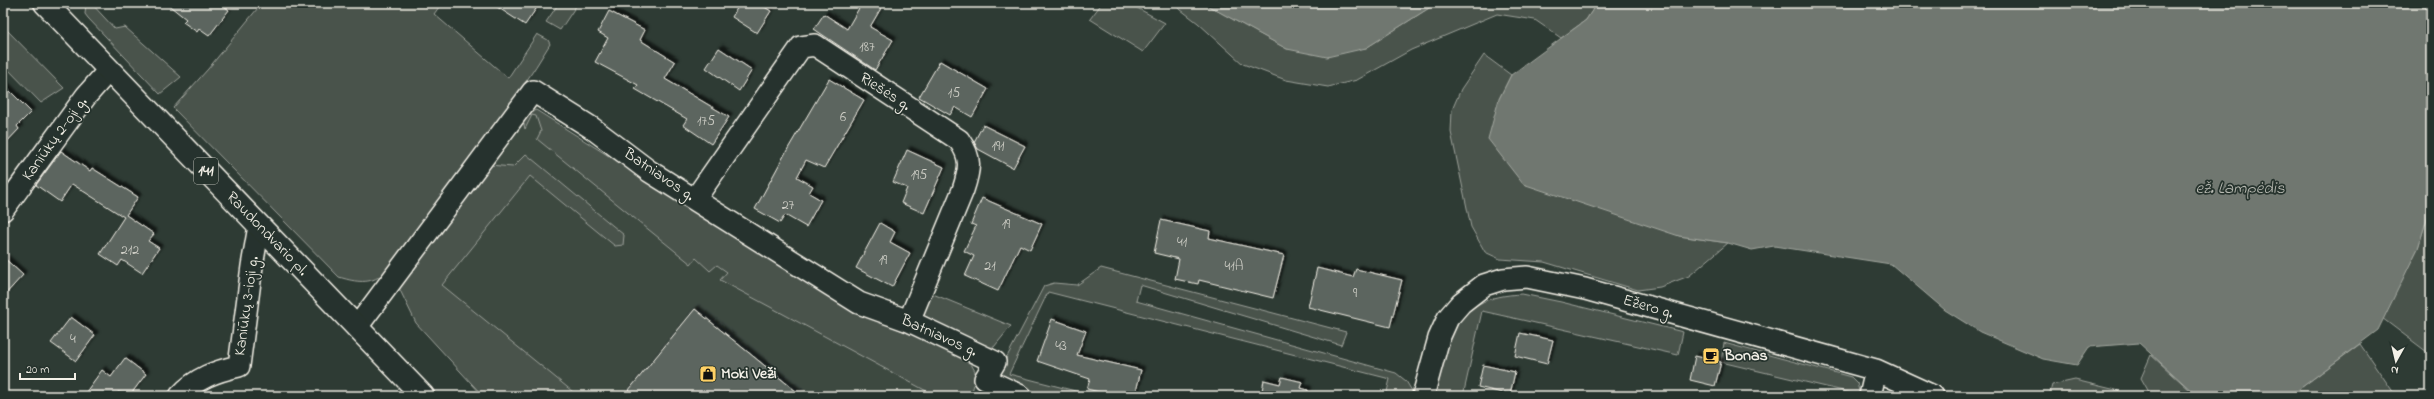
<svg xmlns="http://www.w3.org/2000/svg" width="2434" height="399" viewBox="0 0 2434 399" font-family="'Indie Flower',sans-serif">
<style>
.built{fill:#3c4841}
.green{fill:#48524c;stroke:#9ea29a}
.water{fill:#6f7770;stroke:#a4a8a0}
.building{fill:#5c655e;stroke:#f4f1e8;filter:url(#shadow)}
.lines{fill:none;stroke-linecap:round;stroke-linejoin:round}
.minor-casing{stroke:#f4f1e8;stroke-width:24}
.primary-casing{stroke:#f4f1e8;stroke-width:25}
.minor{stroke:#26332d;stroke-width:21}
.primary{stroke:#26332d;stroke-width:22}
.labels{text-anchor:middle;dominant-baseline:central;stroke-width:3.5;stroke-linejoin:round;paint-order:stroke}
.number-label{font-size:14px;fill:#cecec6}
.shield{fill:#26332d;stroke:#b6b8b0;stroke-width:1}
.shield-label{font-size:15px;font-weight:bold;fill:#f4f1e8}
.street-label{font-size:16px;fill:#f4f1e8;stroke:#26332d}
.poi-label{font-size:16px;font-weight:bold;fill:#f4f1e8;stroke:#26332d;text-anchor:start}
.water-label{font-size:17px;font-style:italic;fill:#b8bab2;stroke:#26332d}
</style>
<defs>
<filter id="shadow"><feDropShadow dx="3.5" dy="-3.5" stdDeviation="1" flood-color="#0009"/></filter>
</defs>
<rect width="100%" height="100%" fill="#2e3b34"/>
<filter id="ink" filterUnits="userSpaceOnUse"><feTurbulence type="fractalNoise" baseFrequency=".025" numOctaves="2"/><feDisplacementMap in="SourceGraphic" scale="8" xChannelSelector="R" yChannelSelector="G"/><feConvolveMatrix kernelMatrix="1 2 1 2 8 2 1 2 1" color-interpolation-filters="sRGB"/></filter>
<g filter="url(#ink)">
<path class="built" d="M536,110L851,309L955,353L971,364L975,371L971,396H483L416,323L489,165L522,116Z"/>
<path class="green" d="M86,3H91L115,29L125,27L181,77L160,94L88,18L85,14Z
M262,3H442L434,14L508,78L537,34L548,40L550,44C514,104 469,160 426,216C415,231 393,265 380,276C368,285 352,281 339,277L173,108L208,69Z
M559,3H578L560,30L546,22Z
M1102,3H1128L1165,23L1143,52L1090,19Z
M1172,3H1203L1287,49L1366,48L1437,3H1597L1586,20L1561,38L1535,20L1497,14L1411,50L1357,80L1328,87L1286,80L1243,64L1198,23Z
M3,26L64,88L41,103L3,64Z
M1484,55L1511,75L1499,99L1679,236L1728,243L1689,276L1660,287L1638,290L1544,262L1500,259L1485,252L1471,227L1451,132L1452,110L1461,89Z
M536,110L851,309L955,353L971,364L975,371V380L971,396H931L932,394L720,280L727,272L717,265L710,271L696,258L691,264L537,139L541,131L536,116L532,115L525,129L522,116Z
M526,154L624,235L623,245L615,246L530,176L442,285L578,396H483L416,323L399,288L489,165L513,167Z
M2431,205V355L2382,318L2418,248Z
M1101,268L1346,332L1341,345L1140,285L1136,301L1396,373L1406,381L1412,391L1410,396H1386L1390,379L1048,292L1009,374L1095,396H1046L1018,389L998,374L1044,286L1054,283L1077,285Z
M928,292L1011,326L994,347L984,348L926,322L922,315Z
M1522,294L1561,302L1683,332L1678,355L1482,311L1463,396H1437L1435,394C1450,337 1452,297 1522,294Z
M1724,343L1851,377L1857,383L1860,395L1721,362Z
M2360,344L2396,396H2261L2259,393H2294Z
M2151,355L2191,391L2187,396H2145L2149,392L2141,378Z
M2075,380L2116,390L2126,396H2049L2052,385Z"/>
<path class="water" d="M1203,3H1437L1366,48L1327,57L1287,49Z
M1597,3H2431V205L2418,248L2378,330L2294,393H2194L2139,343L2089,347L2077,365L2043,359L1980,332L1945,310L1891,264L1774,246L1752,250L1728,243L1679,236L1523,184L1488,139L1499,99L1511,75L1586,20Z"/>
<path class="building" d="M166,3H220L229,10L209,36L199,29L197,32L183,22L186,19Z
M491,3H540L525,25Z
M740,3H758L771,11L757,33L732,17Z
M862,3H884L870,27L893,40L875,70L814,29L824,14L847,29Z
M609,11L645,30L640,40L675,62L665,79L729,117L711,144L683,125L687,119L635,89L638,85L595,62L608,38L598,32Z
M719,48L752,70L739,91L706,68Z
M940,61L988,89L972,117L955,107L950,115L919,97Z
M829,79L864,100L824,168L806,160L797,177L813,186L809,193L821,200L806,227L785,215L780,223L755,209L786,152Z
M3,84L31,112L17,126L19,129L3,146Z
M983,125L1025,146L1013,168L978,149L974,142Z
M907,150L944,167L924,213L901,203L907,188L893,182Z
M61,151L90,171L92,168L138,197L126,215L154,234L148,241L159,248L142,273L122,260L118,266L100,254L124,217L72,184L60,202L36,185Z
M982,198L1042,224L1030,250L1020,245L998,291L965,276L974,256L964,251L976,226L971,224Z
M1161,220L1210,231L1209,238L1284,255L1273,298L1199,280L1198,284L1175,279L1179,259L1154,253Z
M880,223L895,232L890,242L910,253L892,287L856,268Z
M3,257L23,275L3,297Z
M1317,268L1353,277L1356,269L1402,280L1390,327L1308,307Z
M695,309L802,396H624Z
M71,317L95,335L76,361L51,343Z
M1052,319L1086,331L1077,355L1141,370L1135,396H1115L1087,389L1090,379L1037,361Z
M1520,333L1553,340L1547,364L1515,356Z
M1695,356L1721,362L1715,386L1690,380Z
M125,358L146,374L131,394L118,392L115,396H83L102,370L111,377Z
M1483,365L1515,372L1510,395L1478,387Z
M1282,377L1303,382L1301,388L1308,390L1307,396H1261L1264,380L1280,384Z"/>
<g class="lines">
<g class="minor-casing">
<path id="minor" d="M695,199L801,47L815,45L959,140C972,158 970,169 963,190L909,321
M3,210L86,96L109,70
M357,327L533,91L592,128L649,171L859,303L909,321L995,362L985,379L1021,396
M180,396C196,378 216,371 239,366L252,266L259,226
M1423,396L1439,338L1448,318L1461,303L1484,285L1503,279L1527,277L1585,289L1876,370L1933,396
M1870,396L1876,370"/>
</g>
<g class="primary-casing">
<path id="primary" d="M45,3L423,396"/>
</g>
<use href="#minor" class="minor"/>
<use href="#primary" class="primary"/>
</g>
</g>
<defs>
<g id="cafe-square" transform="scale(0.9)"><rect x="-9" y="-9" width="18" height="18" rx="4" fill="#ffd166" stroke="#26332d"/><path d="M-5.5-4.5H6V0H3Q3 3.5 0 3.5H-2.5Q-5.5 3.5-5.5 0ZM3-3.2v2h1.7v-2ZM-6 4.5H4V6H-6Z" fill="#111"/></g>
<g id="shop-square" transform="scale(0.9)"><rect x="-9" y="-9" width="18" height="18" rx="4" fill="#ffd166" stroke="#26332d"/><path d="M-5-2.5h2.3a2.7 3.5 0 0 1 5.4 0H5L5.5 6h-11ZM-1.5-2.5h3a1.5 2.3 0 0 0-3 0Z" fill="#111"/></g>
</defs>
<g fill-rule="evenodd">
<use href="#cafe-square" x="1711" y="356"/>
<use href="#shop-square" x="708" y="374"/>
</g>
<g class="labels">
<g class="number-label">
<text x="867" y="47">187</text>
<text x="954" y="93">15</text>
<text x="843" y="117">6</text>
<text x="706" y="121">175</text>
<text x="998" y="146">191</text>
<text x="919" y="175">195</text>
<text x="788" y="205">27</text>
<text x="1006" y="224">19</text>
<text x="1182" y="242">41</text>
<text x="130" y="250">212</text>
<text x="883" y="260">19</text>
<text x="990" y="266">21</text>
<text x="1234" y="266">41A</text>
<text x="1355" y="293">9</text>
<text x="73" y="339">4</text>
<text x="1061" y="346">43</text>
</g>
<rect class="shield" x="194" y="158" width="24" height="26" rx="3"/>
<g class="shield-label">
<text x="206" y="171">141</text>
</g>
<g class="street-label">
<text transform="translate(885 92) rotate(33)">Riešės g.</text>
<text transform="translate(55 139) rotate(-54)">Kaniūkų 2-oji g.</text>
<text transform="translate(659 175) rotate(34)">Batniavos g.</text>
<text transform="translate(267 234) rotate(46)">Raudondvario pl.</text>
<text transform="translate(247 306) rotate(-82)">Kaniūkų 3-ioji g.</text>
<text transform="translate(1648 307) rotate(16)">Ežero g.</text>
<text transform="translate(939 336) rotate(24)">Batniavos g.</text>
</g>
<g class="poi-label">
<text x="1724" y="356">Bonas</text>
<text x="721" y="374">Moki Veži</text>
</g>
<g class="water-label">
<text x="2240" y="188">ež. Lampėdis</text>
</g>
</g>
<rect width="2434" height="399" fill="none" stroke="#26332d" stroke-width="16"/>
<rect x="8" y="8" width="2418" height="383" fill="none" stroke="#f4f1e8" stroke-width="1.5" filter="url(#ink)"/>
<g transform="translate(2396 361) rotate(188)" stroke="#26332d" stroke-width="3" paint-order="stroke">
<path d="M0-3L7 15L0 10L-7 15Z" fill="#f4f1e8"/>
<text y="-6" font-size="11" font-weight="bold" text-anchor="middle" fill="#f4f1e8">N</text>
</g>
<path d="M20 373v6h55v-6" fill="none" stroke="#f4f1e8" stroke-width="2"/>
<text x="26" y="373" font-size="12" fill="#f4f1e8" stroke="#26332d" stroke-width="3" paint-order="stroke">20 m</text>
</svg>
